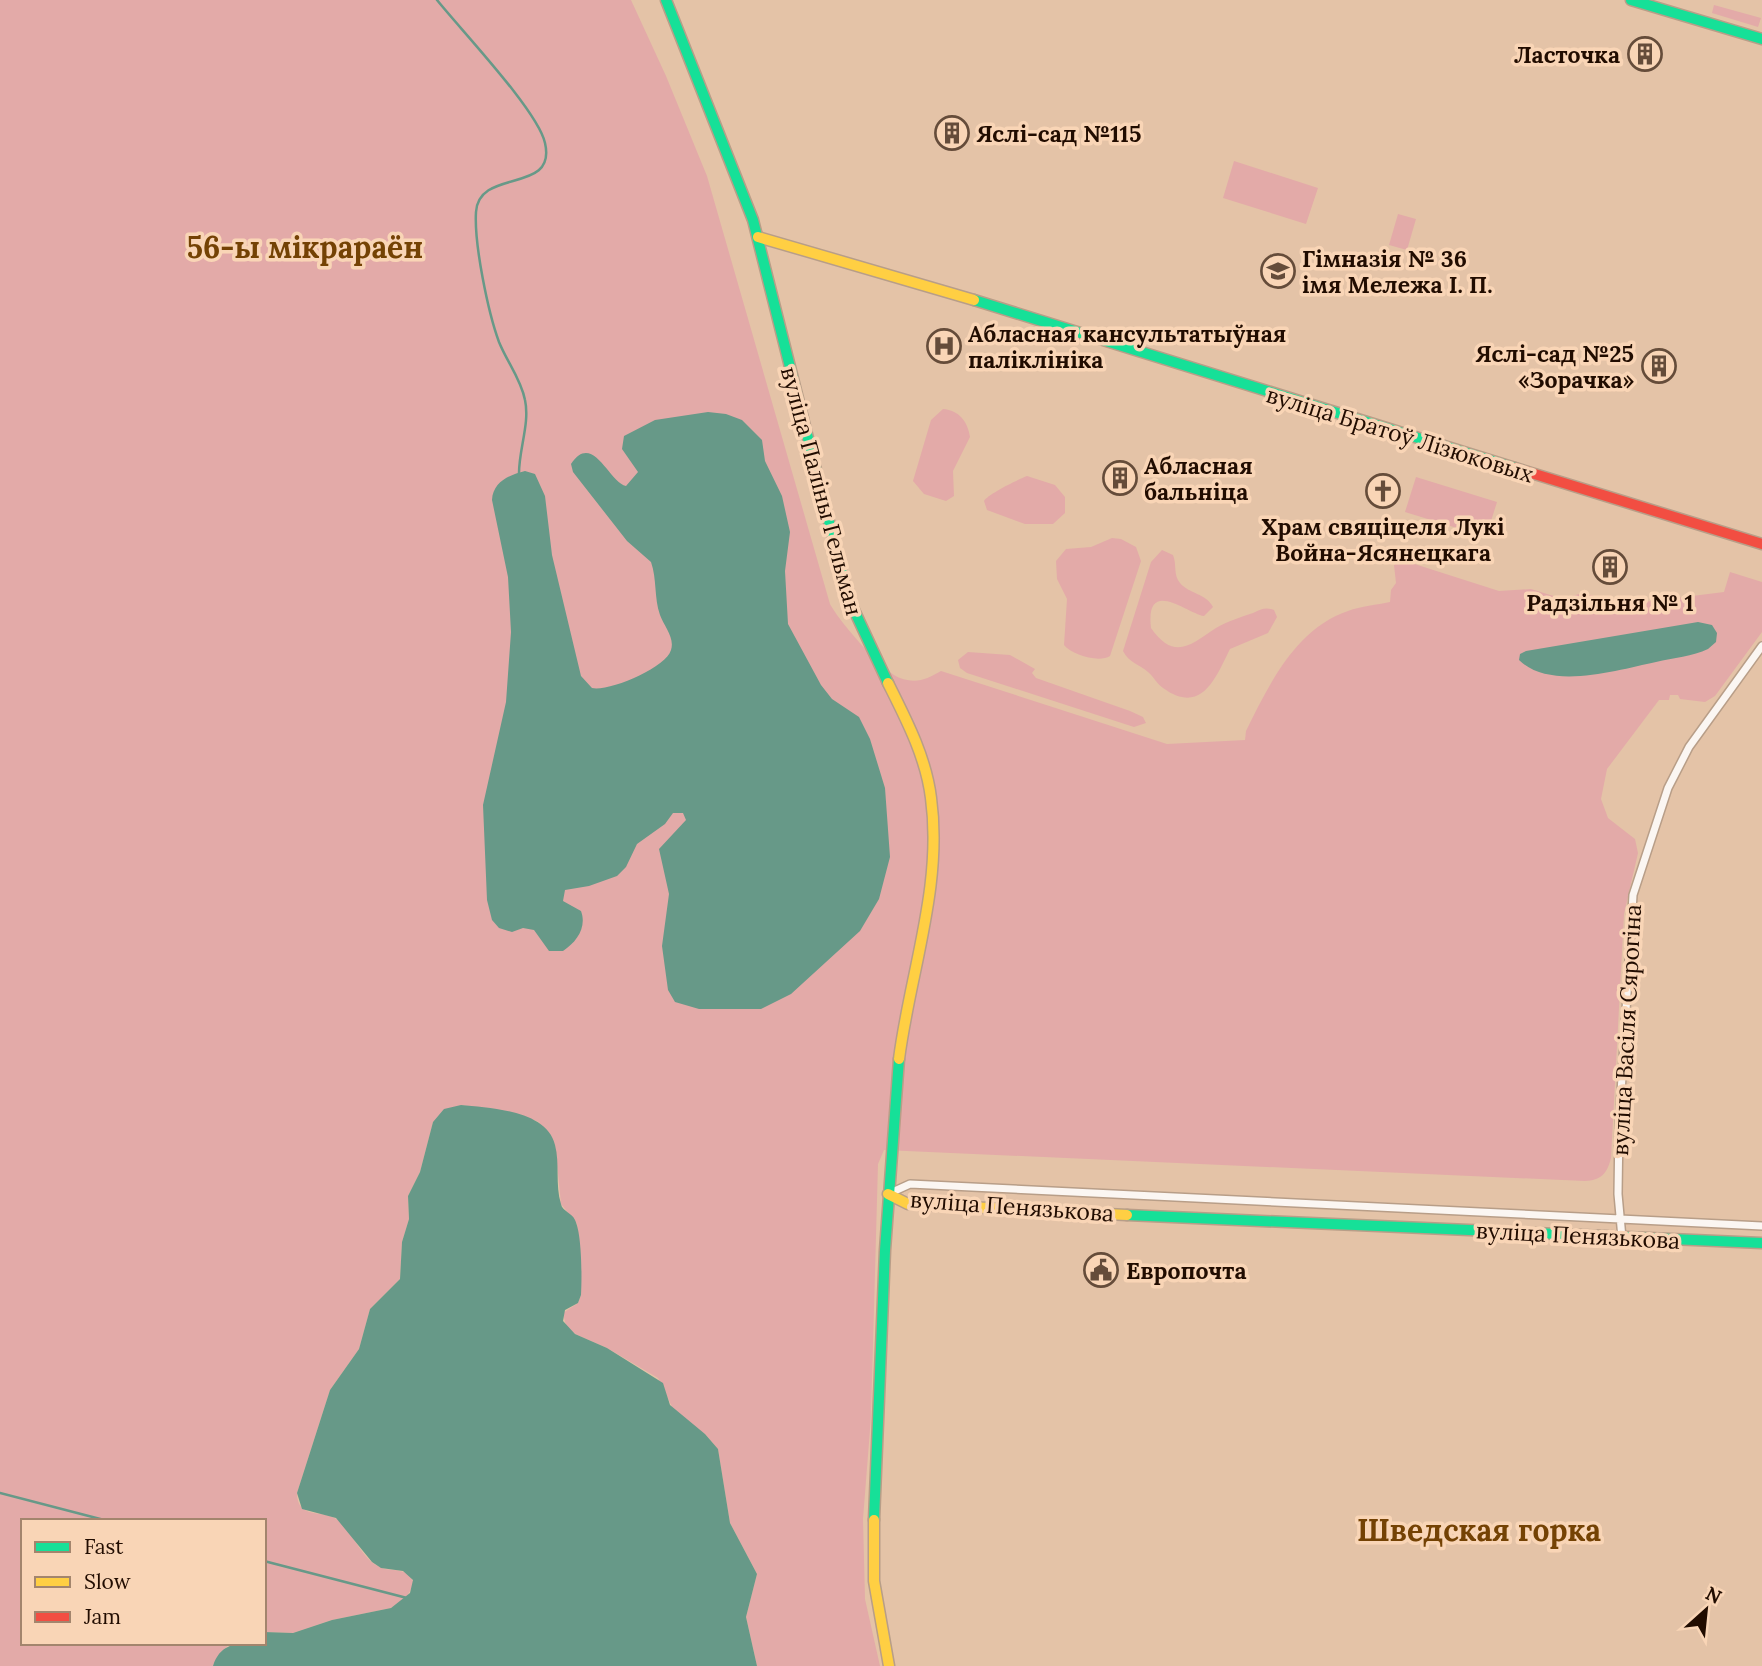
<svg xmlns="http://www.w3.org/2000/svg" width="1762" height="1666" viewBox="0 0 1762 1666" font-family="Lora,serif">
<style>
.green{fill:#e3aaa8}
.water{fill:#679988}
.lines{fill:none;stroke-linecap:round;stroke-linejoin:round}
.stream{stroke:#679988;stroke-width:2.5}
.street-casing{stroke:#b89e88;stroke-width:10}
.fast-casing{stroke:#b89e88;stroke-width:13}
.slow-casing{stroke:#b89e88;stroke-width:13}
.jam-casing{stroke:#b89e88;stroke-width:13}
.street{stroke:#fbf6f2;stroke-width:7}
.fast{stroke:#16e098;stroke-width:10}
.slow{stroke:#ffcf43;stroke-width:10}
.jam{stroke:#f24e42;stroke-width:10}
.labels{text-anchor:middle;dominant-baseline:central;stroke-width:7;stroke-linejoin:round;paint-order:stroke}
.poi-label{font-size:23px;font-weight:bold;fill:#210c00;stroke:#f9d5b6;text-anchor:start}
.street-label{font-size:23px;fill:#210c00;stroke:#f9d5b6}
.district-label{font-size:30px;font-weight:bold;fill:#744204;stroke:#f9d5b6}
</style>
<rect width="100%" height="100%" fill="#e4c3a7"/>
<path class="green" d="M0,0H631L666,76L707,176L830,604C839,621 883,672 900,678C917,684 927,679 941,671L1167,744L1245,740L1246,731C1269,685 1295,629 1348,611C1361,606 1377,605 1390,602L1391,590L1396,583L1394,565L1402,560L1499,591L1531,589L1563,599L1582,593L1628,604L1724,592L1730,572L1762,582V632L1715,696L1705,702L1680,699L1678,695H1670L1669,700H1659L1607,769L1601,799L1608,818L1635,839L1638,853L1624,914L1611,1158C1607,1174 1601,1180 1585,1181L884,1150L878,1164L871,1417L863,1519L865,1599L880,1666H757L746,1617L757,1574L730,1523L718,1449L705,1434L674,1411L658,1378L607,1348L575,1334L566,1326L563,1313L578,1303L581,1295L577,1224L561,1204L556,1153L539,1122L520,1115L461,1105L433,1122L420,1172L408,1196L409,1219L402,1242L400,1279L370,1309L359,1349L330,1390L297,1493C297,1520 323,1509 338,1520C354,1533 362,1561 382,1568C395,1572 409,1567 414,1584L406,1598L391,1608L332,1620L293,1633L264,1632V1521H23V1643H231L220,1653L213,1666H0Z
M1714,5L1761,18L1758,27L1712,13Z
M1234,161L1318,188L1306,224L1223,198Z
M1398,214L1416,219L1407,250L1389,245Z
M943,409C959,410 968,422 970,437L953,471L954,496L946,501L924,494L913,481L931,420Z
M1027,476L1055,485L1065,497V513L1053,524H1025L987,510L984,501C988,494 1019,479 1027,476Z
M1416,477L1497,502L1486,537L1405,512Z
M1112,538L1121,539L1136,547L1141,561L1110,656C1099,663 1072,655 1064,645L1067,599L1057,579L1056,561L1066,549L1091,547Z
M1162,550L1173,555C1177,564 1173,575 1180,583C1189,594 1206,593 1213,607L1204,616C1188,614 1145,576 1151,628C1175,662 1191,644 1216,628C1228,621 1241,617 1253,613C1261,609 1266,607 1274,610L1277,617L1268,633L1230,649C1216,677 1202,716 1163,688C1157,684 1154,677 1148,672C1139,664 1129,663 1123,651L1151,562Z
M968,652L1010,655L1035,669L1032,673L1036,678L1130,711L1143,717L1146,723L1134,727L967,673L960,668L958,660Z"/>
<path class="water" d="M708,412L726,414L742,420L762,440L765,461L782,496L790,532L785,571L788,624L821,685L832,699L859,717L870,739L885,788L890,857L879,899L860,931L791,994L761,1009H699L675,1002L668,990L662,946L669,894L659,849L686,820L683,813H673L665,824L637,844L626,867L617,876L589,886L565,890L563,901L581,911C587,927 577,942 563,951H549L534,930L523,928L512,932L499,928L492,920L487,900L483,805L506,702L511,632L508,577L492,500C493,482 509,475 525,471L535,474L545,496L552,555L581,676L592,688C608,692 666,668 671,650C675,638 664,626 660,615C654,598 657,579 651,562L627,541L573,472L571,464C593,431 609,483 626,486L638,472L622,449L624,436L655,420Z
M1698,622L1712,625L1717,633L1716,642L1708,649C1693,656 1673,658 1656,662C1618,670 1550,691 1519,660L1520,654L1526,651Z
M461,1105C490,1108 547,1110 555,1145C560,1163 555,1185 561,1204C562,1211 572,1213 575,1220C582,1234 582,1278 581,1295L578,1303L565,1310L563,1321L575,1334L607,1348L663,1383L670,1405L705,1434L718,1449L730,1523L757,1574L746,1617L757,1666H213C221,1640 242,1643 264,1643V1632L293,1633L332,1620L391,1608L410,1593L413,1580L403,1571L381,1568L372,1562L336,1518L302,1509L297,1493L330,1390L359,1349L370,1309L400,1279L402,1242L409,1219L408,1196L420,1172L433,1122L444,1109Z"/>
<g class="lines">
<path class="stream" d="M437,0C461,30 538,111 545,143C557,195 479,167 476,212C474,244 488,312 499,342C507,362 521,379 525,400C530,423 519,449 519,473
M0,1493L108,1521
M264,1561L407,1598"/>
<g class="street-casing">
<path id="street" d="M888,1194L910,1184L1762,1226
M1622,1238L1618,1194L1619,1126L1633,895L1668,788L1689,747L1762,646"/>
</g>
<g class="fast-casing">
<path id="fast" d="M666,0L753,220L848,597L888,683
M1631,0L1762,39
M974,300L1515,468
M1127,1215L1762,1243
M874,1520L885,1250L899,1059"/>
</g>
<g class="slow-casing">
<path id="slow" d="M758,237L974,300
M888,683C906,719 926,757 931,798C943,886 910,973 899,1059
M888,1194L908,1204L1127,1215
M874,1520V1581L889,1666"/>
</g>
<g class="jam-casing">
<path id="jam" d="M1515,468L1762,544"/>
</g>
<use href="#street" class="street"/>
<use href="#fast" class="fast"/>
<use href="#slow" class="slow"/>
<use href="#jam" class="jam"/>
</g>
<defs>
<g id="building-ring" transform="scale(1.75)"><circle r="9.5" fill="#f9d5b6" stroke="#654c3a" stroke-width="1.5"/><path d="M-4-6H4V6H1V3H-1V6H-4ZM-2.5-4.3h1.7v1.8h-1.7ZM.8-4.3h1.7v1.8H.8ZM-2.5-1h1.7V.8h-1.7ZM.8-1h1.7V.8H.8Z" fill="#654c3a"/></g>
<g id="school-ring" transform="scale(1.75)"><circle r="9.5" fill="#f9d5b6" stroke="#654c3a" stroke-width="1.5"/><path d="M0-5L7-2L0 1L-7-2ZM-4 1L0 2.5L4 1V4Q0 6-4 4Z" fill="#654c3a"/></g>
<g id="hospital-ring" transform="scale(1.75)"><circle r="9.5" fill="#f9d5b6" stroke="#654c3a" stroke-width="1.5"/><path d="M-5-5h3v3.5h4V-5h3V5h-3V1.5h-4V5h-3Z" fill="#654c3a"/></g>
<g id="church-ring" transform="scale(1.75)"><circle r="9.5" fill="#f9d5b6" stroke="#654c3a" stroke-width="1.5"/><path d="M-1.2-6h2.4v3.5h3.3v2.4h-3.3V6h-2.4V-.1h-3.3v-2.4h3.3Z" fill="#654c3a"/></g>
<g id="civic-ring" transform="scale(1.75)"><circle r="9.5" fill="#f9d5b6" stroke="#654c3a" stroke-width="1.5"/><path d="M-.6-6.5H3V-4.5H.6V-3L4-1V1h2V6H-6V1h2V-1L-.6-3ZM-1.2 2.5V6h2.4V2.5Z" fill="#654c3a"/></g>
</defs>
<g fill-rule="evenodd">
<use href="#building-ring" x="1645" y="54"/>
<use href="#building-ring" x="952" y="133"/>
<use href="#school-ring" x="1278" y="271"/>
<use href="#hospital-ring" x="944" y="346"/>
<use href="#building-ring" x="1659" y="366"/>
<use href="#building-ring" x="1120" y="478"/>
<use href="#church-ring" x="1383" y="491"/>
<use href="#building-ring" x="1610" y="567"/>
<use href="#civic-ring" x="1101" y="1270"/>
</g>
<g class="labels">
<g class="poi-label">
<text x="1620" y="54" text-anchor="end">Ласточка</text>
<text x="976" y="133">Яслі-сад №115</text>
<text x="1302" y="258">Гімназія № 36<tspan x="1302" dy="26">імя Мележа І. П.</tspan></text>
<text x="968" y="333">Абласная кансультатыўная<tspan x="968" dy="26">паліклініка</tspan></text>
<text x="1634" y="353" text-anchor="end">Яслі-сад №25<tspan x="1634" dy="26">«Зорачка»</tspan></text>
<text x="1144" y="465">Абласная<tspan x="1144" dy="26">бальніца</tspan></text>
<text x="1383" y="526" text-anchor="middle">Храм свяціцеля Лукі<tspan x="1383" dy="26">Война-Ясянецкага</tspan></text>
<text x="1610" y="602" text-anchor="middle">Радзільня № 1</text>
<text x="1126" y="1270">Европочта</text>
</g>
<g class="street-label">
<text transform="translate(1400 434) rotate(17)">вуліца Братоў Лізюковых</text>
<text transform="translate(822 491) rotate(75)">вуліца Паліны Гельман</text>
<text transform="translate(1626 1030) rotate(-87)">вуліца Васіля Сярогіна</text>
<text transform="translate(1012 1206) rotate(4)">вуліца Пенязькова</text>
<text transform="translate(1578 1235) rotate(3)">вуліца Пенязькова</text>
</g>
<g class="district-label">
<text x="305" y="247">56-ы мікрараён</text>
<text x="1479" y="1530">Шведская горка</text>
</g>
</g>
<rect x="21" y="1519" width="245" height="126" fill="#f9d5b6" stroke="#a3856d" stroke-width="2"/>
<rect x="35" y="1542" width="35" height="10" fill="#16e098" stroke="#a3856d" stroke-width="2"/>
<text x="84" y="1554" font-size="21" fill="#210c00">Fast</text>
<rect x="35" y="1577" width="35" height="10" fill="#ffcf43" stroke="#a3856d" stroke-width="2"/>
<text x="84" y="1589" font-size="21" fill="#210c00">Slow</text>
<rect x="35" y="1612" width="35" height="10" fill="#f24e42" stroke="#a3856d" stroke-width="2"/>
<text x="84" y="1624" font-size="21" fill="#210c00">Jam</text>
<g transform="translate(1706 1610) rotate(27)" stroke="#f9d5b6" stroke-width="5" paint-order="stroke">
<path d="M0-5L12 26L0 18L-12 26Z" fill="#210c00"/>
<text y="-10" font-size="19" font-weight="bold" text-anchor="middle" fill="#210c00">N</text>
</g>
</svg>
